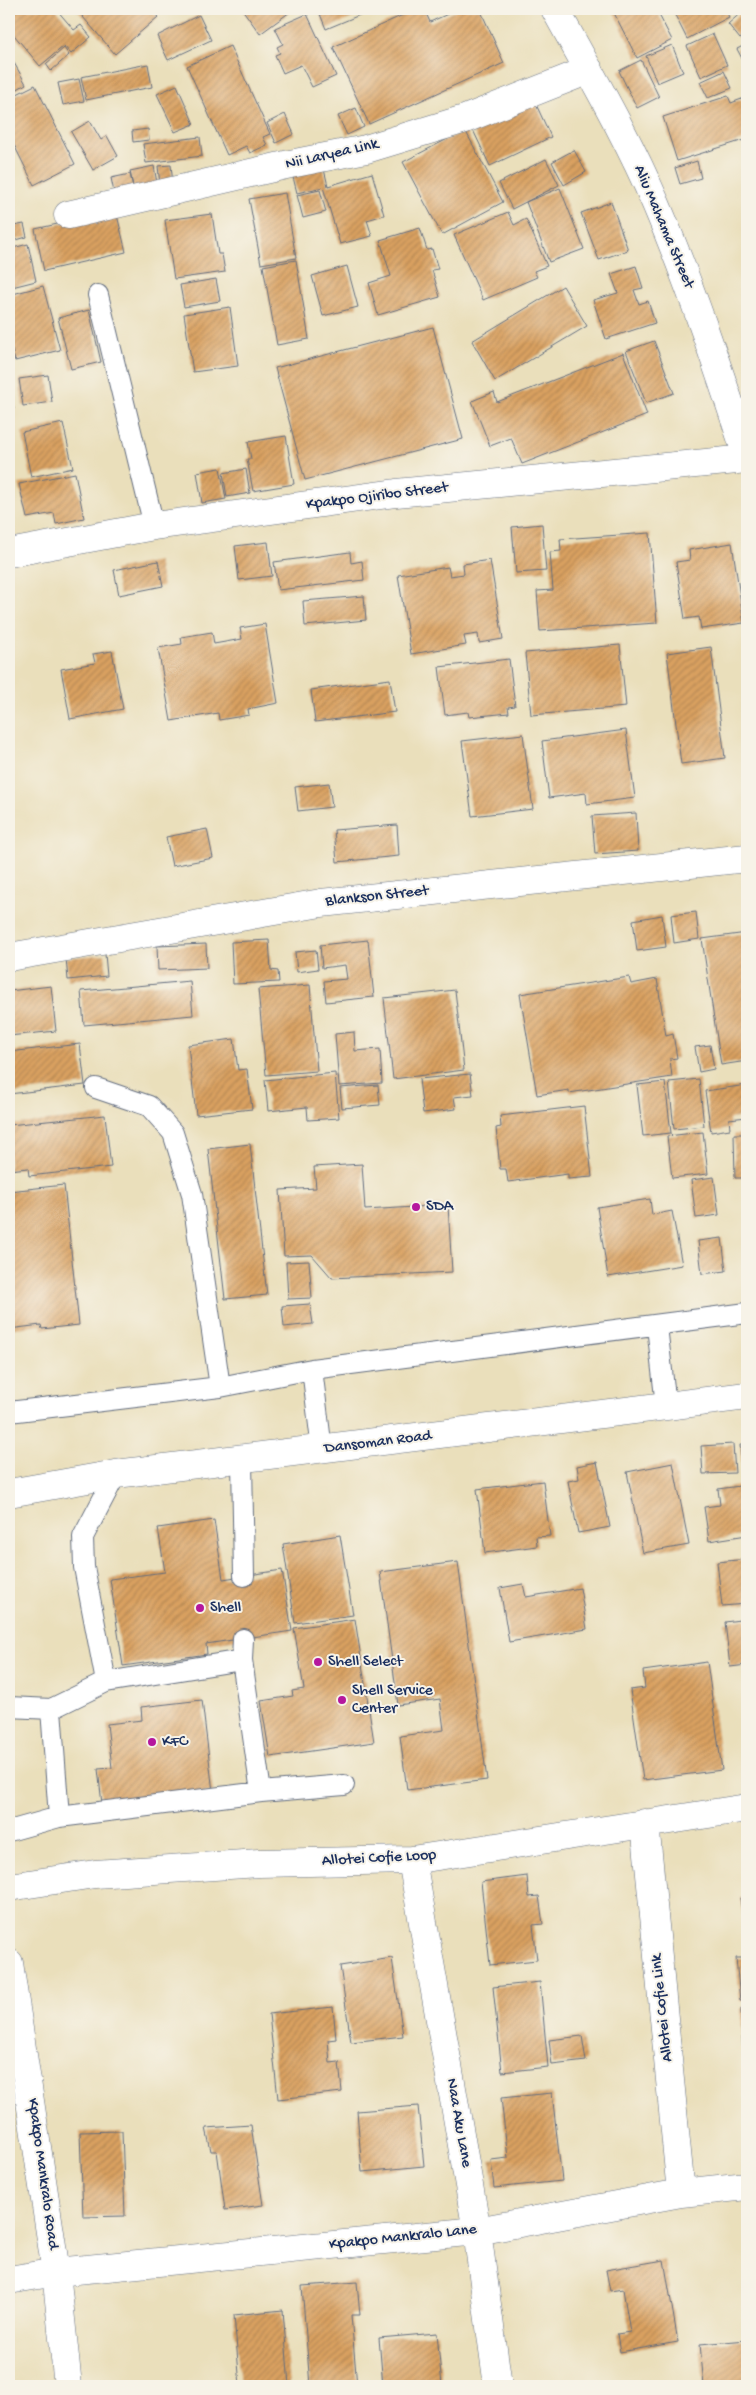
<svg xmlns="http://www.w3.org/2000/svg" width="756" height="2395" viewBox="0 0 756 2395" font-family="'Gochi Hand',sans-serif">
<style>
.building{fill:url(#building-hatch)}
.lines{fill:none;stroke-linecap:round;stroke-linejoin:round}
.lane-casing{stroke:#636d7f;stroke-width:22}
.street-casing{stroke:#636d7f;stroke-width:29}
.secondary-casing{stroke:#636d7f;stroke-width:29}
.lane{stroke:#fff;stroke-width:20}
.street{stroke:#fff;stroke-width:28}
.secondary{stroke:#fff;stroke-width:28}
.poi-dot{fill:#b5179e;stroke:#f7f3e8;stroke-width:2}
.labels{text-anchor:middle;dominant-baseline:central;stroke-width:4;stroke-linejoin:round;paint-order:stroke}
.street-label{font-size:16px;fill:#1b2f5e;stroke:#f7f3e8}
.poi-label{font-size:16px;fill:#1b2f5e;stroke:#f7f3e8;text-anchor:start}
</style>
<defs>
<pattern id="building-hatch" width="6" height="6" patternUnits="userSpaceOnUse" patternTransform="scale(1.25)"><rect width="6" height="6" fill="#daa160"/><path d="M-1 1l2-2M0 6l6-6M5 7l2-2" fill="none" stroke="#b08452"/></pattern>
</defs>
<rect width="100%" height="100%" fill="#f7f3e8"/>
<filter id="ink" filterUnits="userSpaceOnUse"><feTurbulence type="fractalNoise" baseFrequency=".02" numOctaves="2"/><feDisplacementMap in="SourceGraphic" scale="10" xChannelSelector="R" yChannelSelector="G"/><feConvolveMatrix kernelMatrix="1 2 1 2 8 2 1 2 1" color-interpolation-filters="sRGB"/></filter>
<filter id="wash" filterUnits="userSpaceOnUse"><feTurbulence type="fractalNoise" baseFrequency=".0096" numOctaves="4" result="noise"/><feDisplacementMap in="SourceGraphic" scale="20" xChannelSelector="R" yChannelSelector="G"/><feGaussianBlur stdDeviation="1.12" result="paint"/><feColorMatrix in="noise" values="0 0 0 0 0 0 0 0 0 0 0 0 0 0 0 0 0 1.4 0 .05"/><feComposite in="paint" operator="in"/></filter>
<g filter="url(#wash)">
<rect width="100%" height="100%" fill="#eadfbb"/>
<g id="blocks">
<path class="building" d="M9,9H56L74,30L81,25L91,37L71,54L64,46L40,66L9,29Z
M76,9H150L158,17L115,54Z
M242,9H294L260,34Z
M318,9H374L326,29Z
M416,9H424L430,22L459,9H480L504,63L369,124L333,47Z
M612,9H656L672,40L637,58Z
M672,9H725L729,17L687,39Z
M743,11L747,16V34L740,39L728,24Z
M307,14L336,76L312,87L301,65L283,73L275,55L280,53L277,47L283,44L275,28Z
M199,15L211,40L168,60L157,36Z
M713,34L727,65L701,77L687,46Z
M747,44V65L746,66L737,49Z
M672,45L683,72L657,83L646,56Z
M230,46L270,134L263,137L267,145L250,153L246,146L227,155L187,66Z
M64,48L69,55L51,71L46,64Z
M9,54L26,84L9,94Z
M641,60L659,97L637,108L619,71Z
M148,64L152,87L86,100L81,77Z
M724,71L732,88L708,98L700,82Z
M79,79L84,101L63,105L58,83Z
M35,85L75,164L34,185L9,135V98Z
M177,85L194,124L175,132L157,94Z
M728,96L731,103L747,97V139L677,161L663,117Z
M534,100L551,137L490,166L473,130Z
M356,108L364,127L347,135L338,116Z
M285,114L294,134L276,143L267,123Z
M90,121L101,140L107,136L118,156L93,170L71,132Z
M148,129L149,140L133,142L132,131Z
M465,130L503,202L442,235L403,162Z
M200,137L202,156L146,163L143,144Z
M574,150L586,172L564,185L552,162Z
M546,159L559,185L512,209L499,183Z
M697,161L701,178L680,184L675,168Z
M171,165L173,184L160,185L158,166Z
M323,165L328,186L372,173L384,215L367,220L372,236L340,244L323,187L297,193L292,173Z
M154,166L158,189L115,197L111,178L130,174L133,187L130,171Z
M560,188L584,249L549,262L526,202Z
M320,190L326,212L303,218L297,195Z
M285,193L296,258L261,264L249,199Z
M611,202L628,250L599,260L581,213Z
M116,211L126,252L44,271L35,229Z
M508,212L514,225L526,219L547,266L534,271L537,277L483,300L454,235Z
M212,214L218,254H222L225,272L174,279L165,220Z
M24,224L27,237L9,242V227Z
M420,228L427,250L432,249L438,269L432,270L440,297L378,315L369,283L391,276L380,240Z
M28,244L36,281L12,287L9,272V249Z
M296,260L309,339L277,345L263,266Z
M347,266L358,307L323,316L312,276Z
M636,266L643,288L634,290L639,304L648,301L655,323L606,339L593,300L618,293L611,274Z
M216,279L220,301L184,307L180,285Z
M43,286L60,350L15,361L9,340V295Z
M563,286L587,326L495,381L472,341Z
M230,307L238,366L193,372L184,314Z
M89,310L101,362L71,369L58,318Z
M433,327L463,439L305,480L275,368Z
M654,341L674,393L646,403L626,351Z
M623,353L647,415L522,464L511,438L490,446L472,401L494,392L497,402Z
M48,375L52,402L23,406L19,379Z
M10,388L14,408L9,409V389Z
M63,423L73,468L31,477L22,432Z
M286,436L294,484L253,491L247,459H251L248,442Z
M220,468L226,499L202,503L197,472Z
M246,469L250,493L227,497L223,473Z
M75,473L84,518L56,524L54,513L27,518L19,484Z
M542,524L546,571L516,573L512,527Z
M650,533L657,623L540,631L537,591L553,590L550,552L561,551L560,539Z
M268,542L272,576L239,580L235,546Z
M732,543L744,623L701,629L699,617L685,619L676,562L690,560L689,550Z
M350,552L351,563L362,561L364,580L278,590L274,562Z
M490,560L503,639L479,643L478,634L464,636L466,645L411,654L398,575L448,567L450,576L464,574L463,564Z
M158,561L163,586L119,595L114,570Z
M364,596L366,620L305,626L303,601Z
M265,624L278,703L248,709L249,715L219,720L218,713L171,721L158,648L182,644L181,637L212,632L214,644L242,639L240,628Z
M620,645L626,707L531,715L525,653Z
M711,647L725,758L681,764L667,653Z
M112,651L123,709L70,719L61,669L95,663L93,654Z
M509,659L515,706L508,707L509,713L469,717L468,712L445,715L439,667Z
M390,679L395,712L315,722L311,690Z
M626,730L635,798L587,804L586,793L549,798L542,741Z
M523,734L533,809L472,816L462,741Z
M329,783L332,807L298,811L295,787Z
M636,813L638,851L595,854L592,816Z
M397,825L399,856L337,862L334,830Z
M207,829L213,858L172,866L166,837Z
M696,912L699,939L674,943L671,915Z
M662,915L666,947L637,951L633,920Z
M747,933V1061L721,1065L702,939Z
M269,940L271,970L278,971L279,982L233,984L231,942Z
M368,940L374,997L326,1002L324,981L347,979L345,965L322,968L320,945Z
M206,944L207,968L158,970L157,946Z
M316,950L318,969L297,972L295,952Z
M105,954L107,976L68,980L66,958Z
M629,977L631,984L657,979L666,1036L673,1034L677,1058L670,1059L672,1077L569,1093V1090L537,1095L520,994Z
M190,981L193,1015L84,1025L81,991Z
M310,985L317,1071L266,1075L258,989Z
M51,986L56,1031L9,1036V991Z
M455,990L464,1070L393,1079L384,998Z
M354,1032L355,1051L380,1049L382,1083L339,1086L335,1034Z
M234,1039L238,1070L247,1069L252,1109L196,1115L188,1045Z
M80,1044L85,1085L9,1094V1052Z
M710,1045L714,1069L699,1072L695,1047Z
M335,1073L339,1118L308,1120L307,1107L268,1111L265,1080Z
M470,1074L473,1095L454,1097L456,1109L423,1113L419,1079Z
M699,1079L704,1126L674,1129L669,1082Z
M665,1082L671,1133L643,1136L637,1085Z
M378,1085L380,1105L342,1108L340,1088Z
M747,1085V1117L729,1119L730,1129L711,1132L705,1091Z
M584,1106L592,1177L568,1179V1174L508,1182L506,1169H500L496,1128L501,1127L500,1116Z
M105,1115L111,1167L29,1176L28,1168L9,1170V1125Z
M703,1132L708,1174L672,1178L667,1136Z
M734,1134H747V1178H735Z
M250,1144L267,1295L225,1299L208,1149Z
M362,1164L365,1210L448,1205L452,1272L332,1278L312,1255L284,1256L280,1190L316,1188L314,1167Z
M714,1177L719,1215L696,1218L691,1180Z
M64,1185L79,1325L42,1329L41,1325L9,1329V1191Z
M650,1199L652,1215L672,1211L682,1265L608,1277L597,1207Z
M722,1238L726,1271L702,1274L698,1241Z
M309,1261L312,1298L288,1299L286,1262Z
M310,1304L313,1324L284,1327L282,1306Z
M733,1444L735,1473L703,1474L701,1446Z
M747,1444V1467H742L740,1445Z
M597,1462L610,1527L578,1533L568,1481L579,1479L577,1466Z
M673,1463L689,1545L643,1553L627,1472Z
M543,1481L550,1536L536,1537L537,1546L485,1553L477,1489Z
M747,1485V1535L709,1541L704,1507L720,1505L718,1489Z
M214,1520L223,1579L282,1570L292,1631L206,1644L207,1654L123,1666L110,1579L165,1572L158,1528Z
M340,1535L353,1615L295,1623L283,1544Z
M747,1559V1604L722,1606L717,1562Z
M458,1562L487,1780L407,1790L400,1736L444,1730L440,1699L398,1705L380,1572Z
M523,1584L526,1597L580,1588L587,1629L509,1642L500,1588Z
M355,1619L374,1742L270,1757L261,1701L293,1696L292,1691L304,1689L294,1628Z
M747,1619V1665L730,1667L725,1622Z
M707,1662L722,1770L643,1780L630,1690L645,1688L643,1671Z
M202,1700L213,1792L102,1804L98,1769L112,1768L107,1724L142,1720L141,1707Z
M527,1876L529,1897L539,1896L543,1924L533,1925L537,1960L490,1965L481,1882Z
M747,1897V1935H746L740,1898Z
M392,1958L403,2036L351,2042L340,1966Z
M736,1958H747V2001H740Z
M540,1982L548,2067L502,2072L493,1987Z
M333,2007L336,2039L328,2040L330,2063L339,2062L342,2092L278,2099L269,2014Z
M741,2008H747V2060H743Z
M582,2036L586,2061L552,2065L549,2040Z
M552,2093L562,2181L494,2188L491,2160L508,2158L501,2098Z
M418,2106L424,2166L362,2172L357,2111Z
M251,2125L263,2205L225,2210L217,2151H211L206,2128Z
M122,2131L125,2216L83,2217L80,2132Z
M664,2260L678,2342L620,2352L617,2334L630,2332L623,2289L610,2291L606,2270Z
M357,2282L360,2315H351L357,2386H310L302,2286Z
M283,2310L289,2386H240L234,2315Z
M437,2333L442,2386H383L379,2338Z
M747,2340V2386H704L700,2344Z"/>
</g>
</g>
<g filter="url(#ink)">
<use href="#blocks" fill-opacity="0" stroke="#636d7f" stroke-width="1"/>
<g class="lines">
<g class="lane-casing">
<path id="lane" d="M98,295L154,526
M96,1088L149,1106L173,1133L192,1194L220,1387
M657,1326L666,1406
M312,1369L322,1450
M9,1412L220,1387L312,1369L747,1313
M242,1460L244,1576
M243,1639L242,1660L261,1792
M106,1682L84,1567L83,1537L116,1474
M9,1707L51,1709L106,1682L242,1660
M51,1709L59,1817
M9,1831L59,1817L261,1792L344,1785"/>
</g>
<g class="street-casing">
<path id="street" d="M68,215L290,164L366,149L465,119L589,70
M9,553L154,526L396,493L747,459
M9,957L321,903L747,858
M645,1823L681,2193
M412,1860L477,2231L498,2386
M9,1887L95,1874L259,1863L412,1860L747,1808
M9,2280L56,2272L477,2231L681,2193L747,2186"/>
</g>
<g class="secondary-casing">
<path id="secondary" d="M555,9C590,73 627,136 656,204C691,286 719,371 747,456
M9,1493L116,1474L747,1396
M9,1963L56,2272L68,2386"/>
</g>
<use href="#lane" class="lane"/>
<use href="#street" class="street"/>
<use href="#secondary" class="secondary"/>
</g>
</g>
<g class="poi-dot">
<circle cx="416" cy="1207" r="5"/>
<circle cx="200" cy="1608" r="5"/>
<circle cx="318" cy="1662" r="5"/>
<circle cx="342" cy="1700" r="5"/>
<circle cx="152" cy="1742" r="5"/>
</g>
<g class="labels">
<g class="street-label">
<text transform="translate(332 155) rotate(-13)">Nii Laryea Link</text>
<text transform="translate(663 227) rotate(67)">Aliu Mahama Street</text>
<text transform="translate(377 497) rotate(-7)">Kpakpo Ojiribo Street</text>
<text transform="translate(377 897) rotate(-6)">Blankson Street</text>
<text transform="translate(378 1443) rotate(-7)">Dansoman Road</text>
<text transform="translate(379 1859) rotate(-3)">Allotei Cofie Loop</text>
<text transform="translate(663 2008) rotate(-96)">Allotei Cofie Link</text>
<text transform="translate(458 2123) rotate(80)">Naa Aku Lane</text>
<text transform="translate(42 2174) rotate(82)">Kpakpo Mankralo Road</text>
<text transform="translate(403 2238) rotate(-6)">Kpakpo Mankralo Lane</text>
</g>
<g class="poi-label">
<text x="426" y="1207">SDA</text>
<text x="210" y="1608">Shell</text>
<text x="328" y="1662">Shell Select</text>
<text x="352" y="1691">Shell Service<tspan x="352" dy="18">Center</tspan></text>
<text x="162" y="1742">KFC</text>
</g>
</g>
<rect width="756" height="2395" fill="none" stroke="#f7f3e8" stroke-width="30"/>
</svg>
